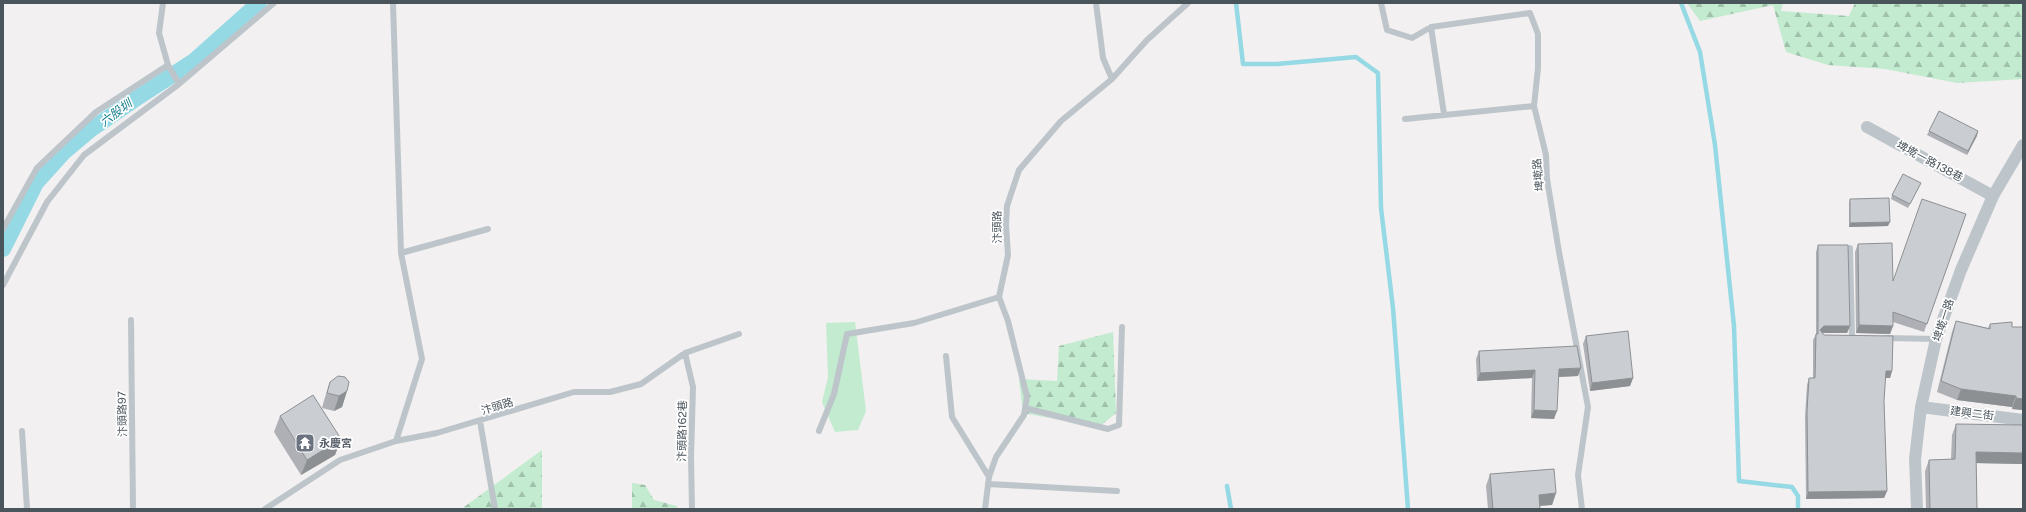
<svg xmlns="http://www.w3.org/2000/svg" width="2026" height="512" viewBox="0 0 2026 512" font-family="'Public Sans','Noto Sans TC',sans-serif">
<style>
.green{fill:#c3ebcf}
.forest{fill:url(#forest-firs)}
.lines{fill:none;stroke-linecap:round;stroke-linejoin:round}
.stream{stroke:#94d9e4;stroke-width:4.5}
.canal{stroke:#94d9e4;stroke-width:16}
.service{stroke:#bdc5cb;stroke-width:6}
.minor{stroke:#bdc5cb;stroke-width:12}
.wall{fill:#aeb0b5}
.shaded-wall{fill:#8d9093}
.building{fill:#cacdd2;stroke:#8d9093}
.labels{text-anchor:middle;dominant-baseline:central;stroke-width:3.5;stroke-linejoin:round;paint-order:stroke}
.street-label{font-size:11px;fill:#49545b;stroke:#fff}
.worship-label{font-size:11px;font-weight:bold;fill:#5b616d;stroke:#fff;text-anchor:start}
.water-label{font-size:12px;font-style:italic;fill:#198090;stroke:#fff}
</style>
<defs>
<pattern id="forest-firs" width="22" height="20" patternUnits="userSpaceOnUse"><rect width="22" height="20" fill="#c3ebcf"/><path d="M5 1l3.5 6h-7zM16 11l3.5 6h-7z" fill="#a0c1ab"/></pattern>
</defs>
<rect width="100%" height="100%" fill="#f2f0f0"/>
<path class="green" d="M855,322L866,411L858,430L835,432L822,402L828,377L826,323Z"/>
<path class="forest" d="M1687,3H1783L1781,11L1849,16L1855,3H2023V79L1957,83L1885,69L1828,65L1786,52L1773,5L1700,21Z
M1113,332L1116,413L1099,427L1023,413L1019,379L1057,381L1059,346Z
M542,450V509H464V507Z
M632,483L645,485L654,500L677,506V509H632Z"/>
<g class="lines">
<path class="stream" d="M1236,3L1243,64H1277L1356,57L1378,73L1381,208L1393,308L1408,509
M1681,3L1700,52L1715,145L1734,326L1739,481L1792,487L1798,496V509
M1227,486L1231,509"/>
<path class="canal" d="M3,249L36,183L65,151L90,130L137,98L194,61L259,3"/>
<path class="service" d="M163,3L159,33L168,65L179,84
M393,3L401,253L422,359L396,441
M1096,3L1103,58L1112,79
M1381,3L1387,30L1412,38L1431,27L1530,13L1538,34V68L1534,106L1546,155L1547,179L1559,252L1588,407L1578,475L1582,509
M1431,27L1444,114
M1405,119L1534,106
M3,229L37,168L96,112L168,65
M1850,248L1852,338
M401,253L488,229
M3,285L47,202L84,155L179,84L274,3
M131,320L133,509
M1886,338L1936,339
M685,353L693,387L691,457L692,509
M946,356L952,417L989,477
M1025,408L1108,429L1119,425L1122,327
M480,421L495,509
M22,431L27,509
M819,431L834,394L847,334L914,323L999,297
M988,484L1117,491
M265,509L340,460L396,441L437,433L574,392H610L641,384L685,353L739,334
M985,509L989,477L996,457L1024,415L1027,397L1008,321L999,297L1008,255L1006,225L1007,206L1019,170L1061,121L1112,79L1147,40L1188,3"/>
<path class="minor" d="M1867,127L1993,196
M1921,407L2023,420
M1917,509L1915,459L1921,407L1936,339L1961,270L1993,196L2023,145"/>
</g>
<path class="wall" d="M1929,131H1978L1967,155L1927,135Z
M1919,187L1908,208L1891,199L1892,195Z
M1850,199L1888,226L1849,227V203Z
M1966,214L1924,332L1893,322V326L1890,334L1856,333L1855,252L1858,244L1893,281Z
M1818,245L1850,326L1847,333H1822L1824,335L1892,371L1890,378H1885L1884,401L1887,491L1884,498L1806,499L1805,417L1807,385L1809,378H1813V340L1816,334V252Z
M1956,321L1988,328L1990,324L2012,327L2023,410L2012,409V407L1957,400L1937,392L1952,332Z
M1586,336L1633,378L1630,386L1590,391L1583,344Z
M1479,351L1578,376L1558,377L1554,419L1531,418L1532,378L1477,381L1476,359Z
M330,382L347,391L342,407L334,411L322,408L325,397Z
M280,416L341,439L335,455L301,475L274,432Z
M1956,424L2023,464L1976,463L1977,509H1926L1925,471L1929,460L1951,459L1952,435Z
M1490,474L1556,493L1552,505L1540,506V509H1488L1486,486Z"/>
<path class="shaded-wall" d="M1978,131L1977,136L1967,155L1968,151Z
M1890,222L1888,226L1849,227L1850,223Z
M1859,325L1893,326L1890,334L1856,333Z
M1824,326H1850L1847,333H1822L1820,330Z
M1581,368L1578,376L1556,377L1559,369Z
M1535,370L1532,378L1477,381L1480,373Z
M1886,371H1892L1890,378H1883Z
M1633,378L1630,386L1590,391L1592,383Z
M1961,389L2016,396L2012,407L1957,400Z
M347,391L342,407L334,411L339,396Z
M2016,398L2023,399V410L2012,409Z
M1534,410L1557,411L1554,419L1531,418Z
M341,439L335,455L301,475L307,460Z
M1976,452L2023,453V464L1972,463Z
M1887,491L1884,498L1806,499L1808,492Z
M1556,493L1552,505L1535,506L1539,495Z"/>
<path class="building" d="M1939,111L1978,131L1968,151L1929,131Z
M1903,174L1921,183L1910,204L1892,195Z
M1889,198L1890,222L1850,223V199Z
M1922,199L1966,214L1927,324L1893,312V326L1859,325L1858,244L1892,243L1893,281Z
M1818,245H1848L1850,326H1824L1820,330L1824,335L1893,336L1892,371H1886L1884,401L1887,491L1808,492L1807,411L1809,378H1815L1816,334H1818Z
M1956,321L1990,329V324L2012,322V327H2023V399L2016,398V396L1961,389L1941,381Z
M1628,331L1633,378L1592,383L1586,336Z
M1577,346L1581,368L1559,369L1557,411L1534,410L1535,370L1480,373L1479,351Z
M338,376L345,377L349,382L347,391L339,396L327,393L330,382Z
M313,395L341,439L307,460L280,416Z
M1956,424L2023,425V453L1976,452L1977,509H1930L1929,460L1955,459Z
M1554,469L1556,493L1539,495L1540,509H1493L1490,474Z"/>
<defs>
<g id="temple-square" transform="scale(1)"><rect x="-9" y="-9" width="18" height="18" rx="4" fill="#6b7280" stroke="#fff"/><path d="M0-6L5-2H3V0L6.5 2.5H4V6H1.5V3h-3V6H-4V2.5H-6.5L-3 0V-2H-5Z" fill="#fff"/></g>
</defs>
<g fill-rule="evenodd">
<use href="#temple-square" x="305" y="443"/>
</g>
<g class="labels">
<g class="street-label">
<text transform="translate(1930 161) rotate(28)">埤墘一路138巷</text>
<text transform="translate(1538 175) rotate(-96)">埤墘路</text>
<text transform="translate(997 227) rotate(-91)">汴頭路</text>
<text transform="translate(1943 320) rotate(-72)">埤墘一路</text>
<text transform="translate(497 406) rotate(-17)">汴頭路</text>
<text transform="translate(1972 413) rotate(7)">建興二街</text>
<text transform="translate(122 414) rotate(-91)">汴頭路97</text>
<text transform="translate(682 431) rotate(-89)">汴頭路162巷</text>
</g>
<g class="worship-label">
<text x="319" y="443">永慶宮</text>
</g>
<g class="water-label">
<text transform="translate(116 113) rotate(-37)">六股圳</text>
</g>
</g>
<rect width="2026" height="512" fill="none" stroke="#49545b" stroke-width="8"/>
</svg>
